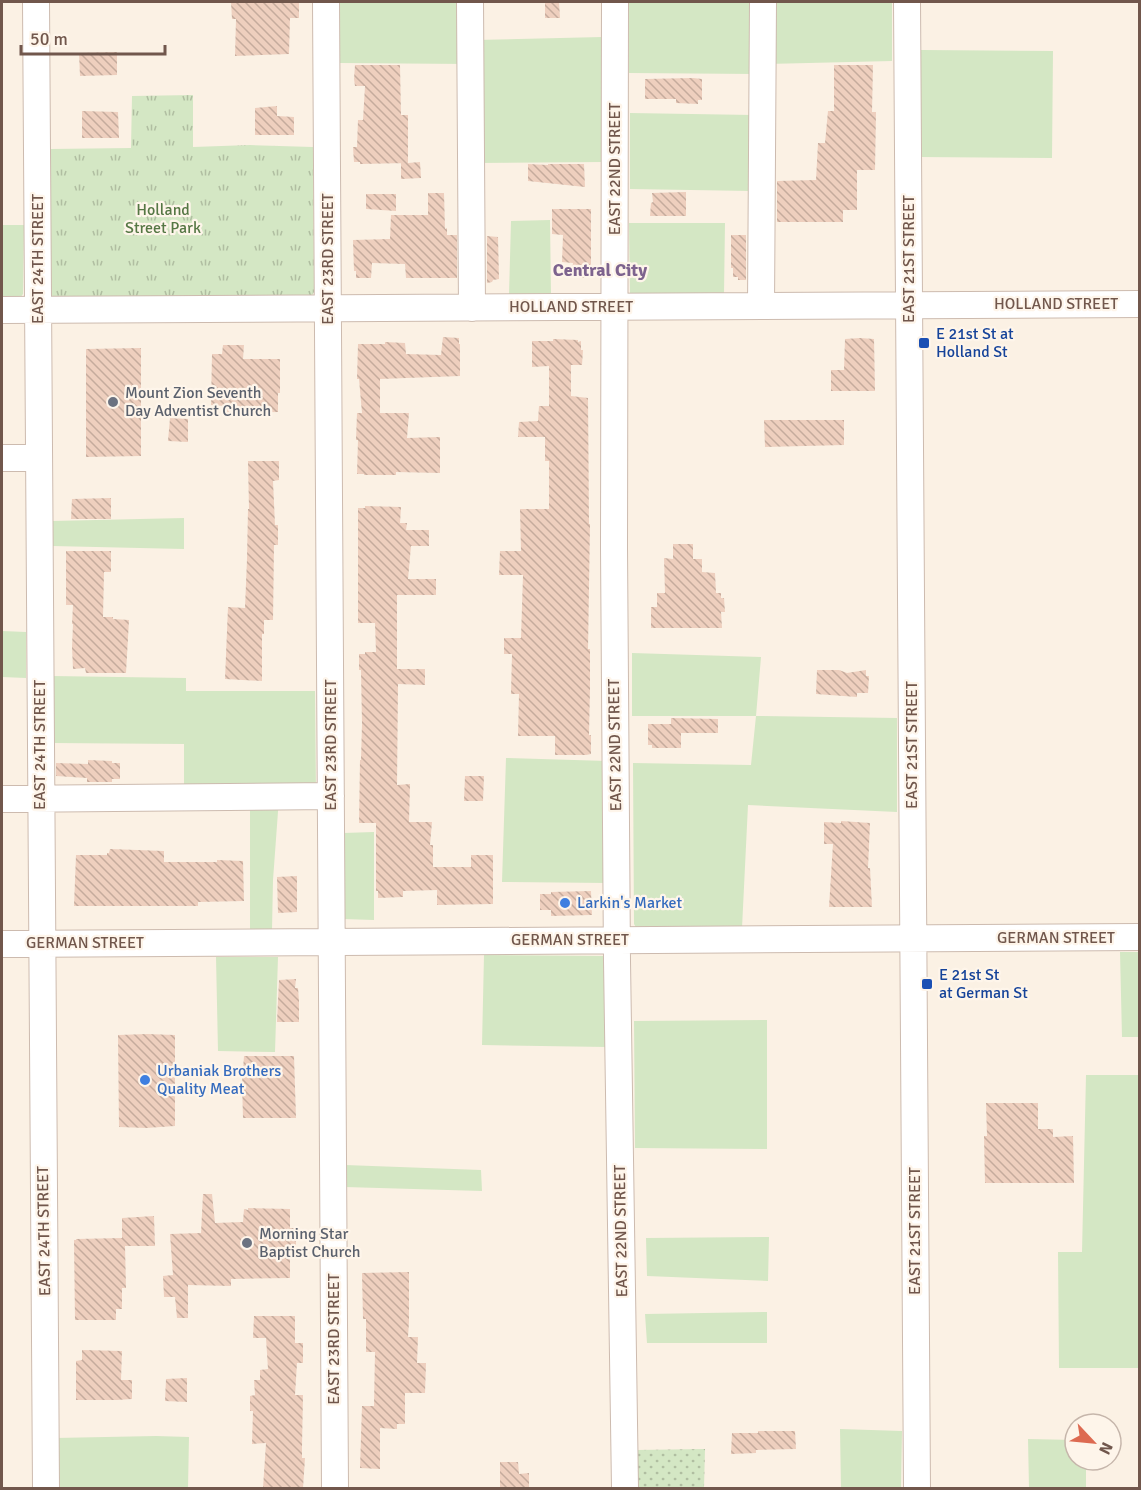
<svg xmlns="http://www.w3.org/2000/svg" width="1141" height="1490" viewBox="0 0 1141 1490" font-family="Signika,sans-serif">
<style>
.grass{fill:#d4e7c4}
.park{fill:url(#park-tufts)}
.garden{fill:url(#garden-dots)}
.building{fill:url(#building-back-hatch)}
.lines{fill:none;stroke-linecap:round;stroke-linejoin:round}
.minor-casing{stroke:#cdbbaf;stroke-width:28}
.minor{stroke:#fff;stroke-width:26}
.transit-dot{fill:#1a4fb4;stroke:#fef5ea;stroke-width:2}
.worship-dot{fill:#6b7280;stroke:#fef5ea;stroke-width:2}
.shop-dot{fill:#3f7fe0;stroke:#fef5ea;stroke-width:2}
.labels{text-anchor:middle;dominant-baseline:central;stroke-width:4.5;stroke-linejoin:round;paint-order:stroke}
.street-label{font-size:16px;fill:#71574c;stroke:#fef5ea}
.park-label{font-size:16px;fill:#574;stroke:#fef5ea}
.transit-label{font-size:16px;fill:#164399;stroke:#fef5ea;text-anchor:start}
.worship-label{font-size:16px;fill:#5b616d;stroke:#fef5ea;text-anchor:start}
.shop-label{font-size:16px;fill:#366cbe;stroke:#fef5ea;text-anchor:start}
.neighbourhood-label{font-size:18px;font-weight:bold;fill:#7d638e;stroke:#fef5ea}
</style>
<defs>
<pattern id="park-tufts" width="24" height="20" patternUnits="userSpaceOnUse" patternTransform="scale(1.5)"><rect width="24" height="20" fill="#d4e7c4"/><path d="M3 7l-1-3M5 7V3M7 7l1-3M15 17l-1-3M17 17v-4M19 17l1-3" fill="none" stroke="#b0bea1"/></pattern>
<pattern id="garden-dots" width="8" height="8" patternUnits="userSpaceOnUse" patternTransform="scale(1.5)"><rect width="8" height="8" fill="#d4e7c4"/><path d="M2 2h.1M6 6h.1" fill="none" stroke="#b0bea1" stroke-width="1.8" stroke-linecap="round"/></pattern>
<pattern id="building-back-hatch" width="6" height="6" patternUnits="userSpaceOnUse" patternTransform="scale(1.5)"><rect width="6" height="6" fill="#eecfbe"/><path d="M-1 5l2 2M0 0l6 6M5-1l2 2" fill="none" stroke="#c5ab9d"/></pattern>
</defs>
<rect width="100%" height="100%" fill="#fbf1e4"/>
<path class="grass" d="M339,2H467V64L339,63Z
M629,2H756L755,74L629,73Z
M766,2H892V61L767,64Z
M602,37L603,162L475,163V40Z
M921,50L1053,51L1052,158L919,157Z
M630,113L753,115L751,191L630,189Z
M550,220L551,294L509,295L511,221Z
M629,223H725L724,294H630Z
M2,225H24L23,294L20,298H2Z
M184,518V549L52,546V521Z
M2,631L26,632V678L2,677Z
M632,653L761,657L756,716L897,718V812L748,805L742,928L637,929L634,924L633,763L751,765L756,716H632Z
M52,676L186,678V691H315L316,792L184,791V744L52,743Z
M506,758L607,761V883L502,882Z
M279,798L273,880L272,930L250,931V799Z
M374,832V920L343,919V833Z
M1120,952H1139V1037H1122Z
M484,955L606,956L607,1047L482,1045Z
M216,957H278L275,1052L218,1051Z
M767,1020V1149L635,1148L634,1021Z
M1086,1075H1139V1368H1059L1058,1252H1082Z
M345,1165L481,1170L482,1191L345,1187Z
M769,1237L768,1281L647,1276L646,1238Z
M767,1312V1343H647L645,1314Z
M840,1429L902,1431L901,1488H841Z
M156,1436L189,1437L188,1488H56L55,1438Z
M1028,1439L1075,1440V1460H1086V1488H1029Z"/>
<path class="park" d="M193,95V147L250,145L313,147L314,292L311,297L50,298V149L131,148L132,96Z"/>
<path class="garden" d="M705,1449L704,1488H637L636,1450Z"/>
<path class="building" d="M231,2H299V18H290L289,54L235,56L236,19H232Z
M545,2H559L560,18H545Z
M117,52V75L80,76L79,53Z
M355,65H400L401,115H408V163L420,162L421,178L401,179V163H407L360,164V162H354L353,147H357L358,120H363L365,86H355L354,79Z
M834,65H873L872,112H876L875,170H857V210H843V222H777V181L816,180L818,143H825L828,111H834Z
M693,78L702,79V100H698V104L676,103V99H645V79Z
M277,106V116L294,117V135H255V108Z
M82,111L118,112L119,138H82Z
M528,164L548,165V164H584L585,187L528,181Z
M686,192V216H650L651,203L653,202L652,193Z
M428,193H444L445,229L447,228V235H457V278H406L405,264L372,263L371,278H356V271H354L353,240L390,239L391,215H428Z
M366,194H396V211L366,209Z
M552,209H591V271H590L589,278H574V270H572L573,263L562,262L563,235L552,234Z
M731,235H746V280H738V277H733V268H731Z
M487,236L498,237L499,279L493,280L492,282L487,283Z
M443,337L459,338V344H460V376L380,379V413H409L407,438L440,437V473L396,472V475H364V474H357L358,440H356L357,413H362L359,379H357L358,344H385V342L405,343L406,354L441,355Z
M860,338L874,339L875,391H831V370H844L845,339Z
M553,339L578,340V342L581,341V350H583L582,365H571V396L588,398L589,524H590L588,649H590V689L589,735H591V754L586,755H555V736H518L519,694H511L512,654H504V638H521L523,575H499L500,551H521L520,509H549V461H545V437H518L519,422L538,421L539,406H549V366L532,367V341H553Z
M223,345H244L243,359H280V393H278V412L225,413V406L211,405L212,354H222Z
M141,348V456L86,457V349Z
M170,418L188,419V442L168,441Z
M764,420H844V445L765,447Z
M248,461H279V480L273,481L275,525H278V545H274L273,620H264V634H262V681L225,679L228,607L245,608L247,559L248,509H249Z
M111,498V519H71L72,499Z
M365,506L401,507L400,523H407L406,530H429V546H411L408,579H436V595H397V669H425V685L398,684L397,785L410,784L409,822H432L430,845H433V867H471V855H493V904L437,905V890L403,891V897L378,898V891H376V823H359L360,760H361L362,724L361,670H359V654H365V652H376L375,623H358V508H365Z
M673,544H693V559H702V572L715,573L716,593H721V598H724L725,612H721L722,628H651V607H657V593H665L664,558L673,559Z
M66,551H111V572H104L103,617H113V619L129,620L126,673H86L85,668L73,669L72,647L73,624H72L73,605H66Z
M817,670H839L847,673L866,670V676H869L868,693H857V697L816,694Z
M671,718L718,719V733H681V748H652V745H648V724H671Z
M88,760L112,761V763H120V779H112V782H87V778L56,776V763L88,764Z
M465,776H484L483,801H464Z
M841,821L870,823L868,868H870L872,907H829L833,844H824V822L841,823Z
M110,849L164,851V862H217V860L243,861L244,901L198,902V906H74L76,855H107V853H109Z
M297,876V912L278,913L277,877Z
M591,891L592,915L551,916V910H540V894H551V892Z
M296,979L295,988H298L299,1001V1022H277L279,980Z
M147,1034L175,1035V1126L146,1128L119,1127L118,1035Z
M244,1056H294L296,1118H243L242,1083Z
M986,1103H1038V1129H1053V1137L1073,1136L1074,1183H985L984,1136H987Z
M203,1194H212L215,1223L243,1222L244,1209L248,1210V1208L290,1209V1228H296V1259H290V1278L231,1279V1286L188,1285V1318H177L175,1297H164L163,1276L173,1275L170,1234L201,1233Z
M154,1216L155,1246H125L126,1288H122V1309H116V1320H75L74,1240H76V1239L122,1238V1218Z
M409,1272V1322L408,1337H418L417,1363H426L425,1393H405V1424H397V1429L380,1428V1469L360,1468L362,1406H374L375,1352H366V1319H363L362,1273Z
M254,1316H295V1343H303V1363H297L295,1395H303L302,1447V1458H305L303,1488H263L266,1443L252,1444L253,1411H250V1396L255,1395L254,1380H260V1370L268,1369L266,1338H253Z
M82,1350L122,1351L121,1380H132V1399L117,1400H76V1361L82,1360Z
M187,1378V1402L165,1401L166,1379Z
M758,1431H795L796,1449L756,1450V1453L731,1454L732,1433H758Z
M500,1462H518L519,1474L529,1473V1488H500Z"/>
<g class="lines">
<g class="minor-casing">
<path id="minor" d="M36,2L46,1488
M326,2L335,1488
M470,2L472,308
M615,2L614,548L617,961L625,1488
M907,2L917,1488
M761,306L763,2
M2,310L1140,304
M2,458H39
M2,799L331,796
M2,944L1140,937"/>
</g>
<use href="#minor" class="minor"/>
</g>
<g class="transit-dot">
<rect x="918" y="337" width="12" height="12" rx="3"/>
<rect x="921" y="978" width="12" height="12" rx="3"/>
</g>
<g class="worship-dot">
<circle cx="113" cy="402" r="6"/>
<circle cx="247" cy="1243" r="6"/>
</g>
<g class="shop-dot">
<circle cx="565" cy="903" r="6"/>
<circle cx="145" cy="1080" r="6"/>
</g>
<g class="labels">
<g class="street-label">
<text transform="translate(615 169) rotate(-90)">EAST 22ND STREET</text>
<text transform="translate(38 259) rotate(-90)">EAST 24TH STREET</text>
<text transform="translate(328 259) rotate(-90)">EAST 23RD STREET</text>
<text transform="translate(909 259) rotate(-90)">EAST 21ST STREET</text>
<text x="1056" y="304">HOLLAND STREET</text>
<text x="571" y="307">HOLLAND STREET</text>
<text transform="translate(40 745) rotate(-90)">EAST 24TH STREET</text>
<text transform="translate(331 745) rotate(-90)">EAST 23RD STREET</text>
<text transform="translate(615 745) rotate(-91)">EAST 22ND STREET</text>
<text transform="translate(912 745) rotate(-90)">EAST 21ST STREET</text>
<text x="1056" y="938">GERMAN STREET</text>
<text x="570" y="940">GERMAN STREET</text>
<text x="85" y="943">GERMAN STREET</text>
<text transform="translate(44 1231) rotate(-91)">EAST 24TH STREET</text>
<text transform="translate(621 1231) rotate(-91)">EAST 22ND STREET</text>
<text transform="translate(915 1231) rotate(-90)">EAST 21ST STREET</text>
<text transform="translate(334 1339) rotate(-90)">EAST 23RD STREET</text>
</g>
<g class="park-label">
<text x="163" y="210">Holland<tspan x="163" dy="18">Street Park</tspan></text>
</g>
<g class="transit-label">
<text x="936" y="334">E 21st St at<tspan x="936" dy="18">Holland St</tspan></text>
<text x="939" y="975">E 21st St<tspan x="939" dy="18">at German St</tspan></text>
</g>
<g class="worship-label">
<text x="125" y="393">Mount Zion Seventh<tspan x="125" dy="18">Day Adventist Church</tspan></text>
<text x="259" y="1234">Morning Star<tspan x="259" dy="18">Baptist Church</tspan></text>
</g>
<g class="shop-label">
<text x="577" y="903">Larkin's Market</text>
<text x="157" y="1071">Urbaniak Brothers<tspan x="157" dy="18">Quality Meat</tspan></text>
</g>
<g class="neighbourhood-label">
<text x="600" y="270">Central City</text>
</g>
</g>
<rect width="1141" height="1490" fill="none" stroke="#71574c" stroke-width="6"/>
<g transform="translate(1093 1442) rotate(116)"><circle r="28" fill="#fef5ea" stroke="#c6b6ab" stroke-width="1.5"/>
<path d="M0-4.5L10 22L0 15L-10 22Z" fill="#dd6a51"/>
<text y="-9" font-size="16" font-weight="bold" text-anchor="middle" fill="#71574c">N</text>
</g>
<path d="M21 45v9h144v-9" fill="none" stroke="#71574c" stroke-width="3"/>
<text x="30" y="45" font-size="18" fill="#71574c" stroke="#fef5ea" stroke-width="4.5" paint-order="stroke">50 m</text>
</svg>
